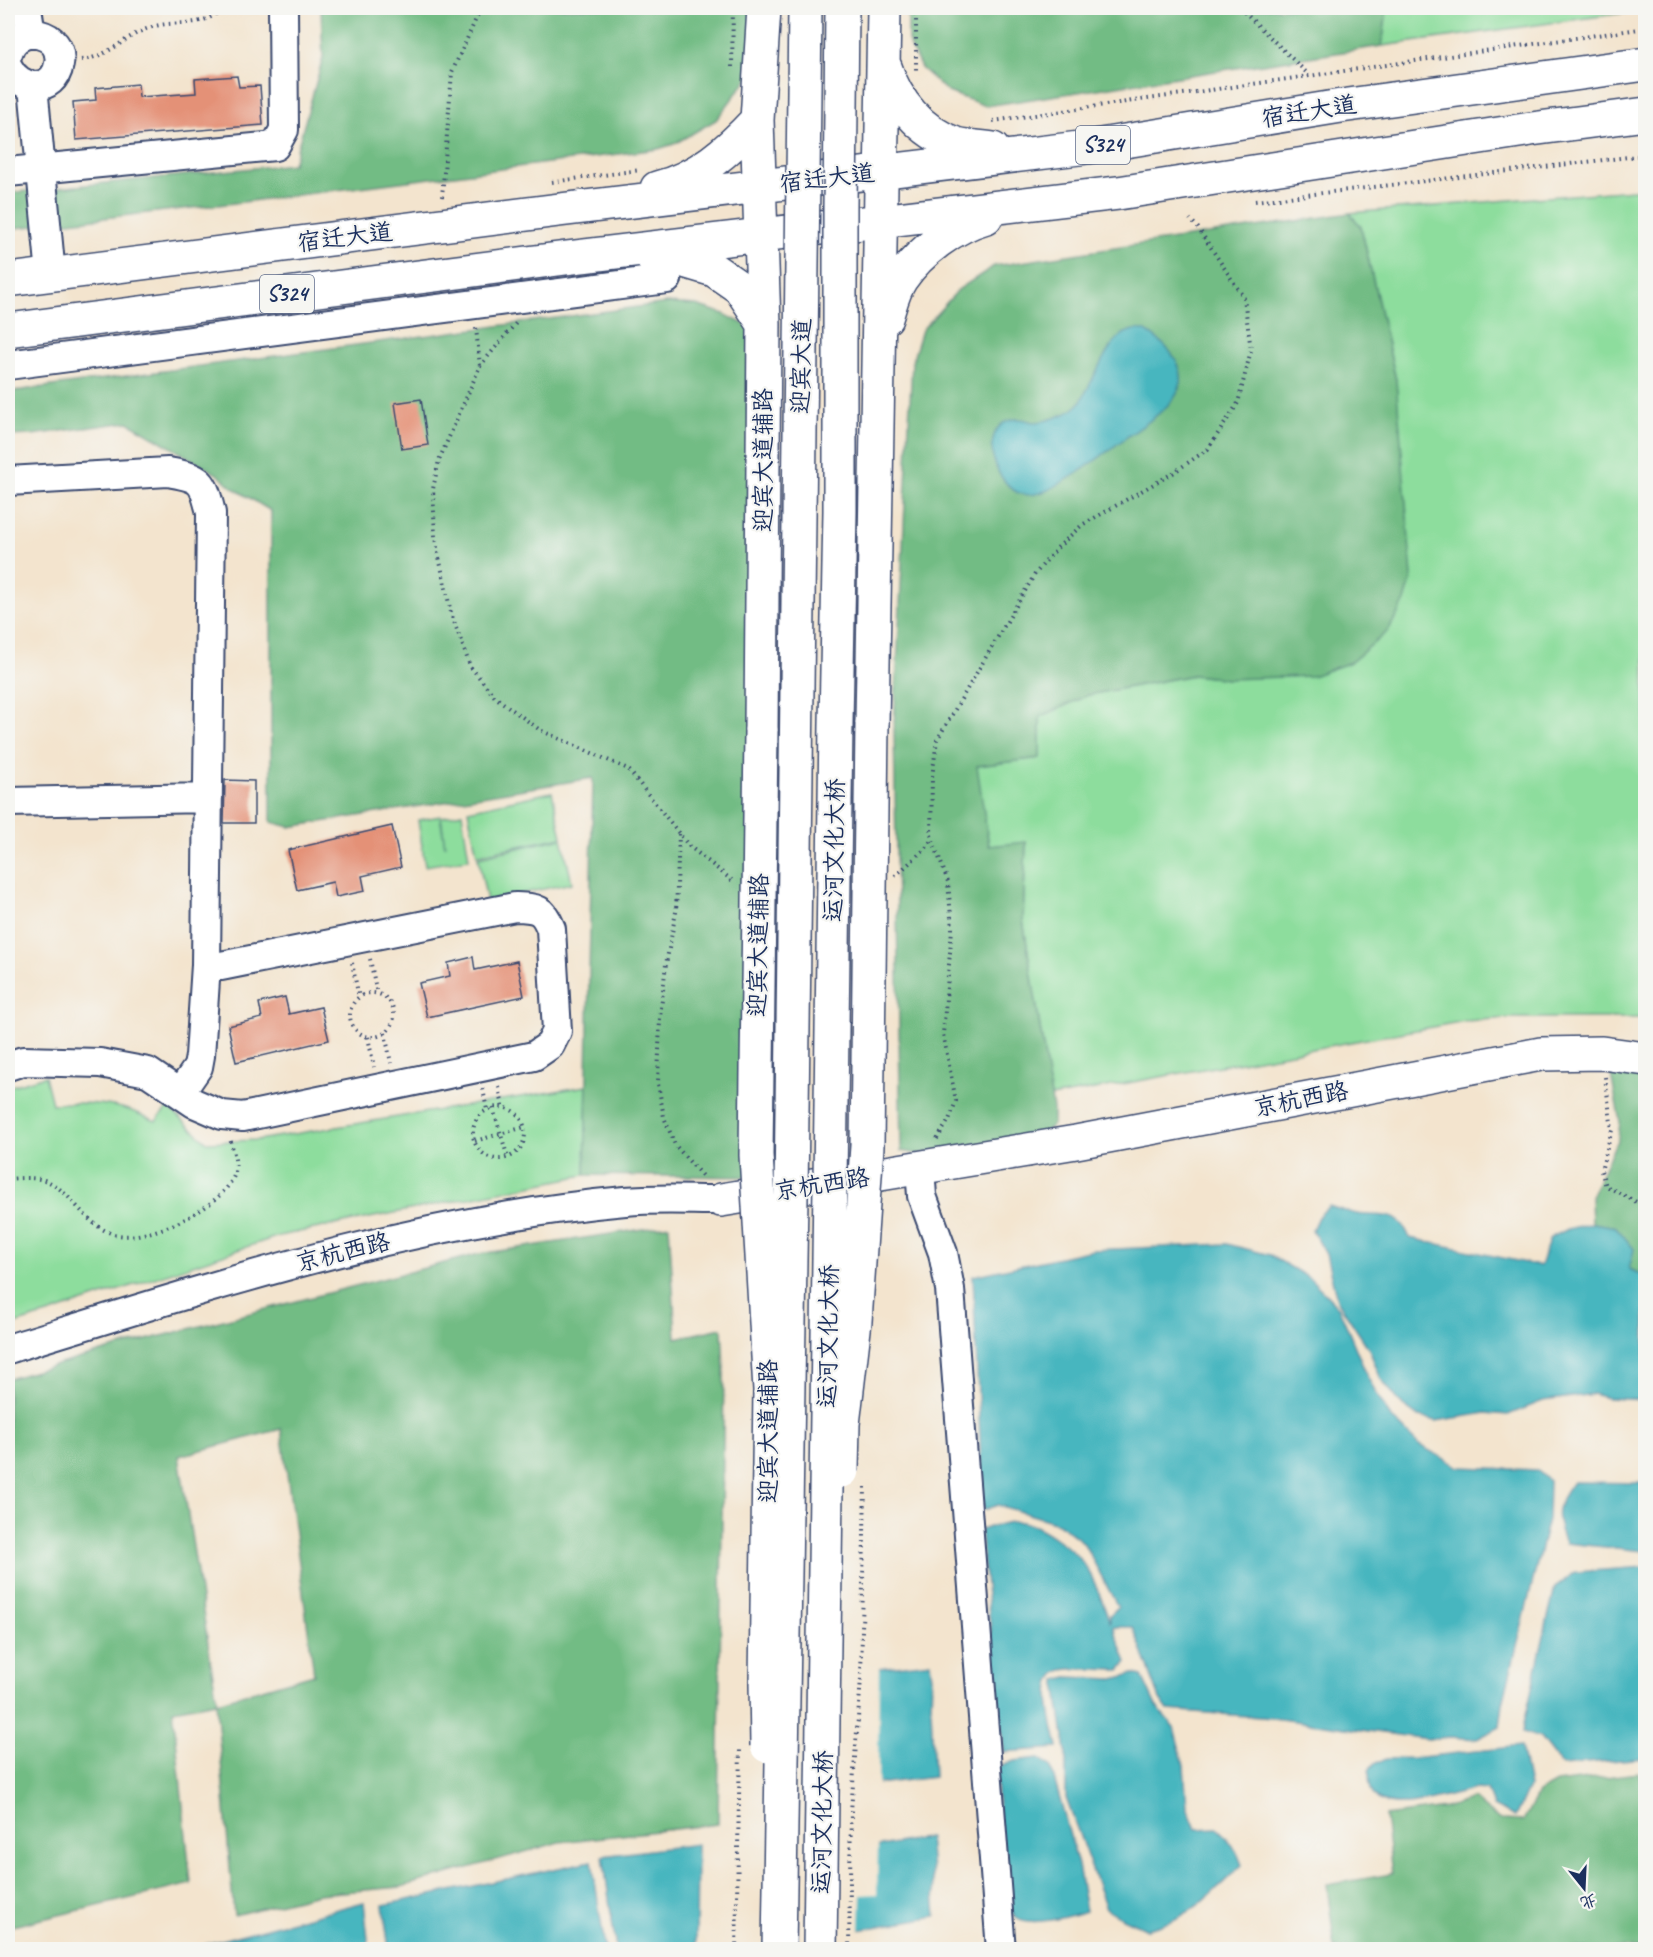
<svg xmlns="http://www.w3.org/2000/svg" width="1653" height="1957" viewBox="0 0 1653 1957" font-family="Caveat,'LXGW WenKai TC',sans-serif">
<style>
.green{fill:#8ddd9d;stroke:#54867e;stroke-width:1.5}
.forest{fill:#72bc84;stroke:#467671;stroke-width:1.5;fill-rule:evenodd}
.water{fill:#47b6bf;stroke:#31728e;stroke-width:1.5}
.pier{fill:#f3e4ce}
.building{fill:#e49177}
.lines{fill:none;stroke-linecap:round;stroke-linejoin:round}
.minor-casing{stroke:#3b4a6f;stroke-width:32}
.major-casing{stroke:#3b4a6f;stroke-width:36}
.path{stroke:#3b4a6f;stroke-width:4;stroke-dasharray:1.5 4.5;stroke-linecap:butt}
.minor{stroke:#fff;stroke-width:28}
.major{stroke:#fff;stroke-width:33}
.major-bridge-casing{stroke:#3b4a6f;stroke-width:36;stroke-linecap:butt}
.highway-bridge-casing{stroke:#3b4a6f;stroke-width:36;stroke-linecap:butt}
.path-bridge{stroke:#3b4a6f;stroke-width:4;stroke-dasharray:1.5 4.5;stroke-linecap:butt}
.major-bridge{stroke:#fff;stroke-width:33}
.highway-bridge{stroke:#fff;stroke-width:33}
.labels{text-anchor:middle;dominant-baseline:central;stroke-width:4.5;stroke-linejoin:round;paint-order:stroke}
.shield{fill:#f6f6f2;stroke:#5d6b8a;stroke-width:1.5}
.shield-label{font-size:22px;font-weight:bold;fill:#1b2f5e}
.street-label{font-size:24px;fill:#1b2f5e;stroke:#f6f6f2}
</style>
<rect width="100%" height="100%" fill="#f6f6f2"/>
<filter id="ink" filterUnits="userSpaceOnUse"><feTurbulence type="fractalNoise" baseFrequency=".0167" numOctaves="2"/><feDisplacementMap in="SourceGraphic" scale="12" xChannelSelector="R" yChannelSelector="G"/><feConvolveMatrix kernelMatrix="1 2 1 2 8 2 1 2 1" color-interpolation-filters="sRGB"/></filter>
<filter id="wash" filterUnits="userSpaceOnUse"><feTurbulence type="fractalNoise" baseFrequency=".008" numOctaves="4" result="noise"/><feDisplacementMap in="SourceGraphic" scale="24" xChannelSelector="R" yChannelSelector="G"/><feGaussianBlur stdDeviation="1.35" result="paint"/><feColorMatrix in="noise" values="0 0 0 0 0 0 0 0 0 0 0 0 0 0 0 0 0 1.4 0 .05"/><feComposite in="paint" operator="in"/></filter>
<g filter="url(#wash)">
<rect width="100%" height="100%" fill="#f3e4ce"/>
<path class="green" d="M1385,8H1645V10L1382,46L1386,16Z
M1645,189V1018H1510L1465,1021L1051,1097L1023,920L1026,843L989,846L976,766L1039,758L1040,717L1088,695L1193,675L1228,679L1396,380L1361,227L1350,213Z
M552,792L562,837L477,855L468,810Z
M462,813L469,859L425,866L418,820L440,816L445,846L441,817Z
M562,838L572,883L487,901L478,857Z
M45,1076L52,1104C77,1102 105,1102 129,1110C138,1113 147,1118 156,1121L168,1107L207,1142L257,1140L587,1086L585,1175L279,1236L51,1313L8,1326V1087Z"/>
<path class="forest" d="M321,8H759L749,77L716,120L674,144L658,149L235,203L8,229V193L293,164L323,58Z
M908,8H1385L1386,16L1382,46L986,106L948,92L921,68L908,41Z
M1350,213L1361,227L1396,380L1412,577L1405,601L1388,631L1351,662L1312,676L1228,679L1193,675L1088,695L1040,717V758L977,766L989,846L1026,842L1023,920L1053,1109V1123L1043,1136L918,1154L901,1151L894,727L912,362L922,330L959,289L994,266Z
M667,303L696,305L724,314L752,328L756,1177L585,1175L593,778L290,827L271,822V511L233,488L217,474L128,422L32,435L8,436V392Z
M1609,1064L1645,1069V1276L1629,1269L1616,1227L1592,1223L1591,1197L1618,1138L1620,1122Z
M669,1225L676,1338L722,1328L724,1370L718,1824L560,1842L401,1887L318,1894L234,1915L216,1702L173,1710L191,1884L8,1927V1379L119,1347L479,1254ZM281,1429L314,1674L217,1702L179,1456Z
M1638,1773L1646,1795L1645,1949H1335L1327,1885L1392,1874L1385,1816L1445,1808L1473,1799L1500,1820L1523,1821L1538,1793L1556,1783Z"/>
<path class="water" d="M1144,330C1161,340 1184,360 1181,383C1179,391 1176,397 1170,403C1157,417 1140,428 1124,439C1100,457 1075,477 1048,490C1041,493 1030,496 1022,494C1013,492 1004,481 999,473C988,454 988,422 1016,419C1021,418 1028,421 1033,422C1047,422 1070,414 1079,404C1083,400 1085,392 1088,388C1098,370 1110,337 1130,331C1134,329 1140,330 1144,330Z
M1329,1206C1338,1209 1348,1212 1357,1214C1383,1218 1397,1208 1410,1238L1540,1266L1550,1238L1568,1229L1592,1223L1616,1227L1634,1249L1629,1269L1645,1276V1400L1607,1398L1593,1394L1543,1401L1508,1415L1486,1413L1436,1421L1419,1417L1403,1406L1381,1379L1369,1349L1337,1300L1326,1254L1312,1230L1318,1217Z
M1227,1244L1270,1255L1311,1279L1339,1308L1368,1378L1389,1415L1419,1445L1459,1467L1537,1470L1549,1481L1548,1519L1503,1703L1500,1727L1477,1739L1450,1737L1427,1739L1273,1718L1168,1710L1160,1699L1133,1627H1113L1127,1662L1120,1670C1107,1670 1075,1667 1063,1670C1037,1676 1055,1730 1058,1748L1004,1752L980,1530C993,1526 1008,1521 1021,1522C1040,1524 1076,1551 1086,1567C1097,1584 1103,1604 1110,1623V1615L1118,1607L1083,1542L1058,1523L998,1505L983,1510L973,1276L1093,1250Z
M1573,1482L1645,1483V1551L1565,1543C1553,1515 1555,1506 1573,1482Z
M1645,1567V1758L1561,1765L1540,1738L1522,1732L1555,1587L1576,1572Z
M930,1662L932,1677L931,1708L934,1777L793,1794L870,1669Z
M1132,1674L1142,1676L1156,1706L1174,1727L1184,1766L1187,1807L1196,1829L1217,1828C1229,1838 1237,1849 1242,1865C1210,1894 1190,1920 1146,1929C1132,1921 1117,1918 1106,1908L1066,1798V1751L1057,1689V1680L1067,1677L1114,1679Z
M1521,1746L1529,1787L1515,1817L1493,1806L1487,1790L1476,1789C1454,1794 1389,1817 1373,1794C1369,1788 1369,1778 1369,1771L1376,1762L1387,1759L1413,1758Z
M1039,1758L1050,1766L1054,1778L1078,1865L1086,1911C1069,1916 1032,1928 1016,1917C1012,1914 1008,1907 1005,1903L995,1769L1014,1761Z
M929,1837L936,1916L792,1942L780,1865Z
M697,1844L696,1949H616L603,1856Z
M592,1861L605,1949H389L383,1905Z
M364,1902L369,1949H188Z"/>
<path class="pier" d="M879,1664L878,1787L794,1797L790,1794L801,1667Z
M878,1843L877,1894L861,1895L860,1932L792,1945L779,1862Z"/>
<g id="blocks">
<path class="building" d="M237,76L239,87L260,86L263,125L76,140L73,102L96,100L95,88L138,84L139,97L196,93L195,79Z
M421,399L428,445L402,449L395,403Z
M225,780L254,781V823H224Z
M392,826L401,867L362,876L365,891L336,897L333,882L297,890L288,850Z
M473,957L475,970L517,961L524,996L427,1017L419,983L450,976L448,963Z
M285,997L289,1014L321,1007L329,1040L236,1062L228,1026L262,1018L259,1003Z"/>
</g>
</g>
<g filter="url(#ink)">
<use href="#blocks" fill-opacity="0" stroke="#3b4a6f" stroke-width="1.5"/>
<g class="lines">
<g class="minor-casing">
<path id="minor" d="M27,8L31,34
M8,53C17,21 65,32 59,64C54,94 19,91 8,67
M33,86L51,275
M8,172L275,146L284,130L283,8
M8,365L667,279
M8,481L168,472C202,478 203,480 211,513L206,965L200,1056L198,1067L180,1093
M8,802L207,798
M8,1066L23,1061L100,1063L148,1072L194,1103L222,1115L243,1117L534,1056L550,1045L557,1031L551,929C543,908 537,908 515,907L221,966L206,965
M920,1168L922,1196L943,1253L950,1289L1001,1950
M8,1349C210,1287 413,1220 625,1201C657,1198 689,1200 721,1200"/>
</g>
<g class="major-casing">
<path id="major" d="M885,67C896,101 920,132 956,144C967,147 981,147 993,149
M657,188C698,178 729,150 757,120
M654,260L684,261L714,270L740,288L764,324
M8,280L559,210L1088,147L1341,106L1646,64
M886,318C890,306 893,291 901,279C920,251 954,226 986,217
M8,330L566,258L1118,193L1531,129L1646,114
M872,724L884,8
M761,731L764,324L757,120L764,8
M721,1200L1076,1142L1541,1054L1602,1053L1646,1059"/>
</g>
<path class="path" d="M916,8V72
M1240,8L1309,75
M81,60C110,57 125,35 152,27C177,19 202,30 222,8
M732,67L733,8
M993,121L1646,28
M552,182L640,170
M442,197L452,72L481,8
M1255,201L1646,155
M476,328L480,366L439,460L433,489L435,538L451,613L470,666L495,697L540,730L628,769L689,846L734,882
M480,366L516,323
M679,834L676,912L666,964L660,1017L658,1084L664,1117L675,1145L702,1176
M895,876L926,848L932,839
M370,959L377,994
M352,963L359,998
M350 1015a22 22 0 1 1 44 0a22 22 0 1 1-44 0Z
M385,1033L391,1063
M368,1037L374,1067
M1605,1077L1612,1130L1601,1171L1606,1186L1646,1207
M499,1087L503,1107
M483,1089L487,1110
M473 1133a26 26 0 1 1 52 0a26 26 0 1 1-52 0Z
M493,1108L508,1158
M937,1139L949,1120L956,1101L943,1034L952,929L948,882L931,835L932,777L937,740L1035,574L1057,548L1082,525L1173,473L1208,449L1238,403L1251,350L1244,298L1198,228L1190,219
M475,1141L525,1127
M8,1179C18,1178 34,1177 44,1180C72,1189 84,1228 118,1235C151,1241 218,1209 233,1178C239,1166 233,1151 230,1138
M1641,1412L1646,1411
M736,1950L740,1748"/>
<use href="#minor" class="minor"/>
<use href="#major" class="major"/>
<g class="major-bridge-casing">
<path id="major-bridge" d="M761,731L756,1155L770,1390L766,1683L767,1746
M842,1471L843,1424L855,1321L867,1146L872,724"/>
</g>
<g class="highway-bridge-casing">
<path id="highway-bridge" d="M779,1950L791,1197L805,8
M820,1950L836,723L840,511V206L842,8"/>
</g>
<path class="path-bridge" d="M849,1950L851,1811L861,1678L865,1486"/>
<use href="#major-bridge" class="major-bridge"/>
<use href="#highway-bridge" class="highway-bridge"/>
</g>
</g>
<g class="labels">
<g class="shield">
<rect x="1076" y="126" width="54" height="38" rx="4.5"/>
<rect x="260" y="275" width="54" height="38" rx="4.5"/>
</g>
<g class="shield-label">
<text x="1103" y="145">S324</text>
<text x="287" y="294">S324</text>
</g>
<g class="street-label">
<text transform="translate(1309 111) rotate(-9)">宿迁大道</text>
<text transform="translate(827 178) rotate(-7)">宿迁大道</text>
<text transform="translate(345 237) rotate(-7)">宿迁大道</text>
<text transform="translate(801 366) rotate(-89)">迎宾大道</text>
<text transform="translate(763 460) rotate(-90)">迎宾大道辅路</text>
<text transform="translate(834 850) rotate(-89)">运河文化大桥</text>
<text transform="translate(758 945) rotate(-89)">迎宾大道辅路</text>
<text transform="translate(1301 1099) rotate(-11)">京杭西路</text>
<text transform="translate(822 1184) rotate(-9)">京杭西路</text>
<text transform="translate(343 1252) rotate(-14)">京杭西路</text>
<text transform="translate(828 1336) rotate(-89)">运河文化大桥</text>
<text transform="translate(768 1431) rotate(-90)">迎宾大道辅路</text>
<text transform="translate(822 1822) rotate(-89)">运河文化大桥</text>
</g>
</g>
<rect width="1653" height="1957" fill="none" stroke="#f6f6f2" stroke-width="30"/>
<g transform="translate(1584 1888) rotate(162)" stroke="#f6f6f2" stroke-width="4.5" paint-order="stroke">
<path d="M0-4.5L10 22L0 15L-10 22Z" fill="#1b2f5e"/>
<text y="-9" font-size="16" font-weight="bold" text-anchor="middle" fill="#1b2f5e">北</text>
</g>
</svg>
